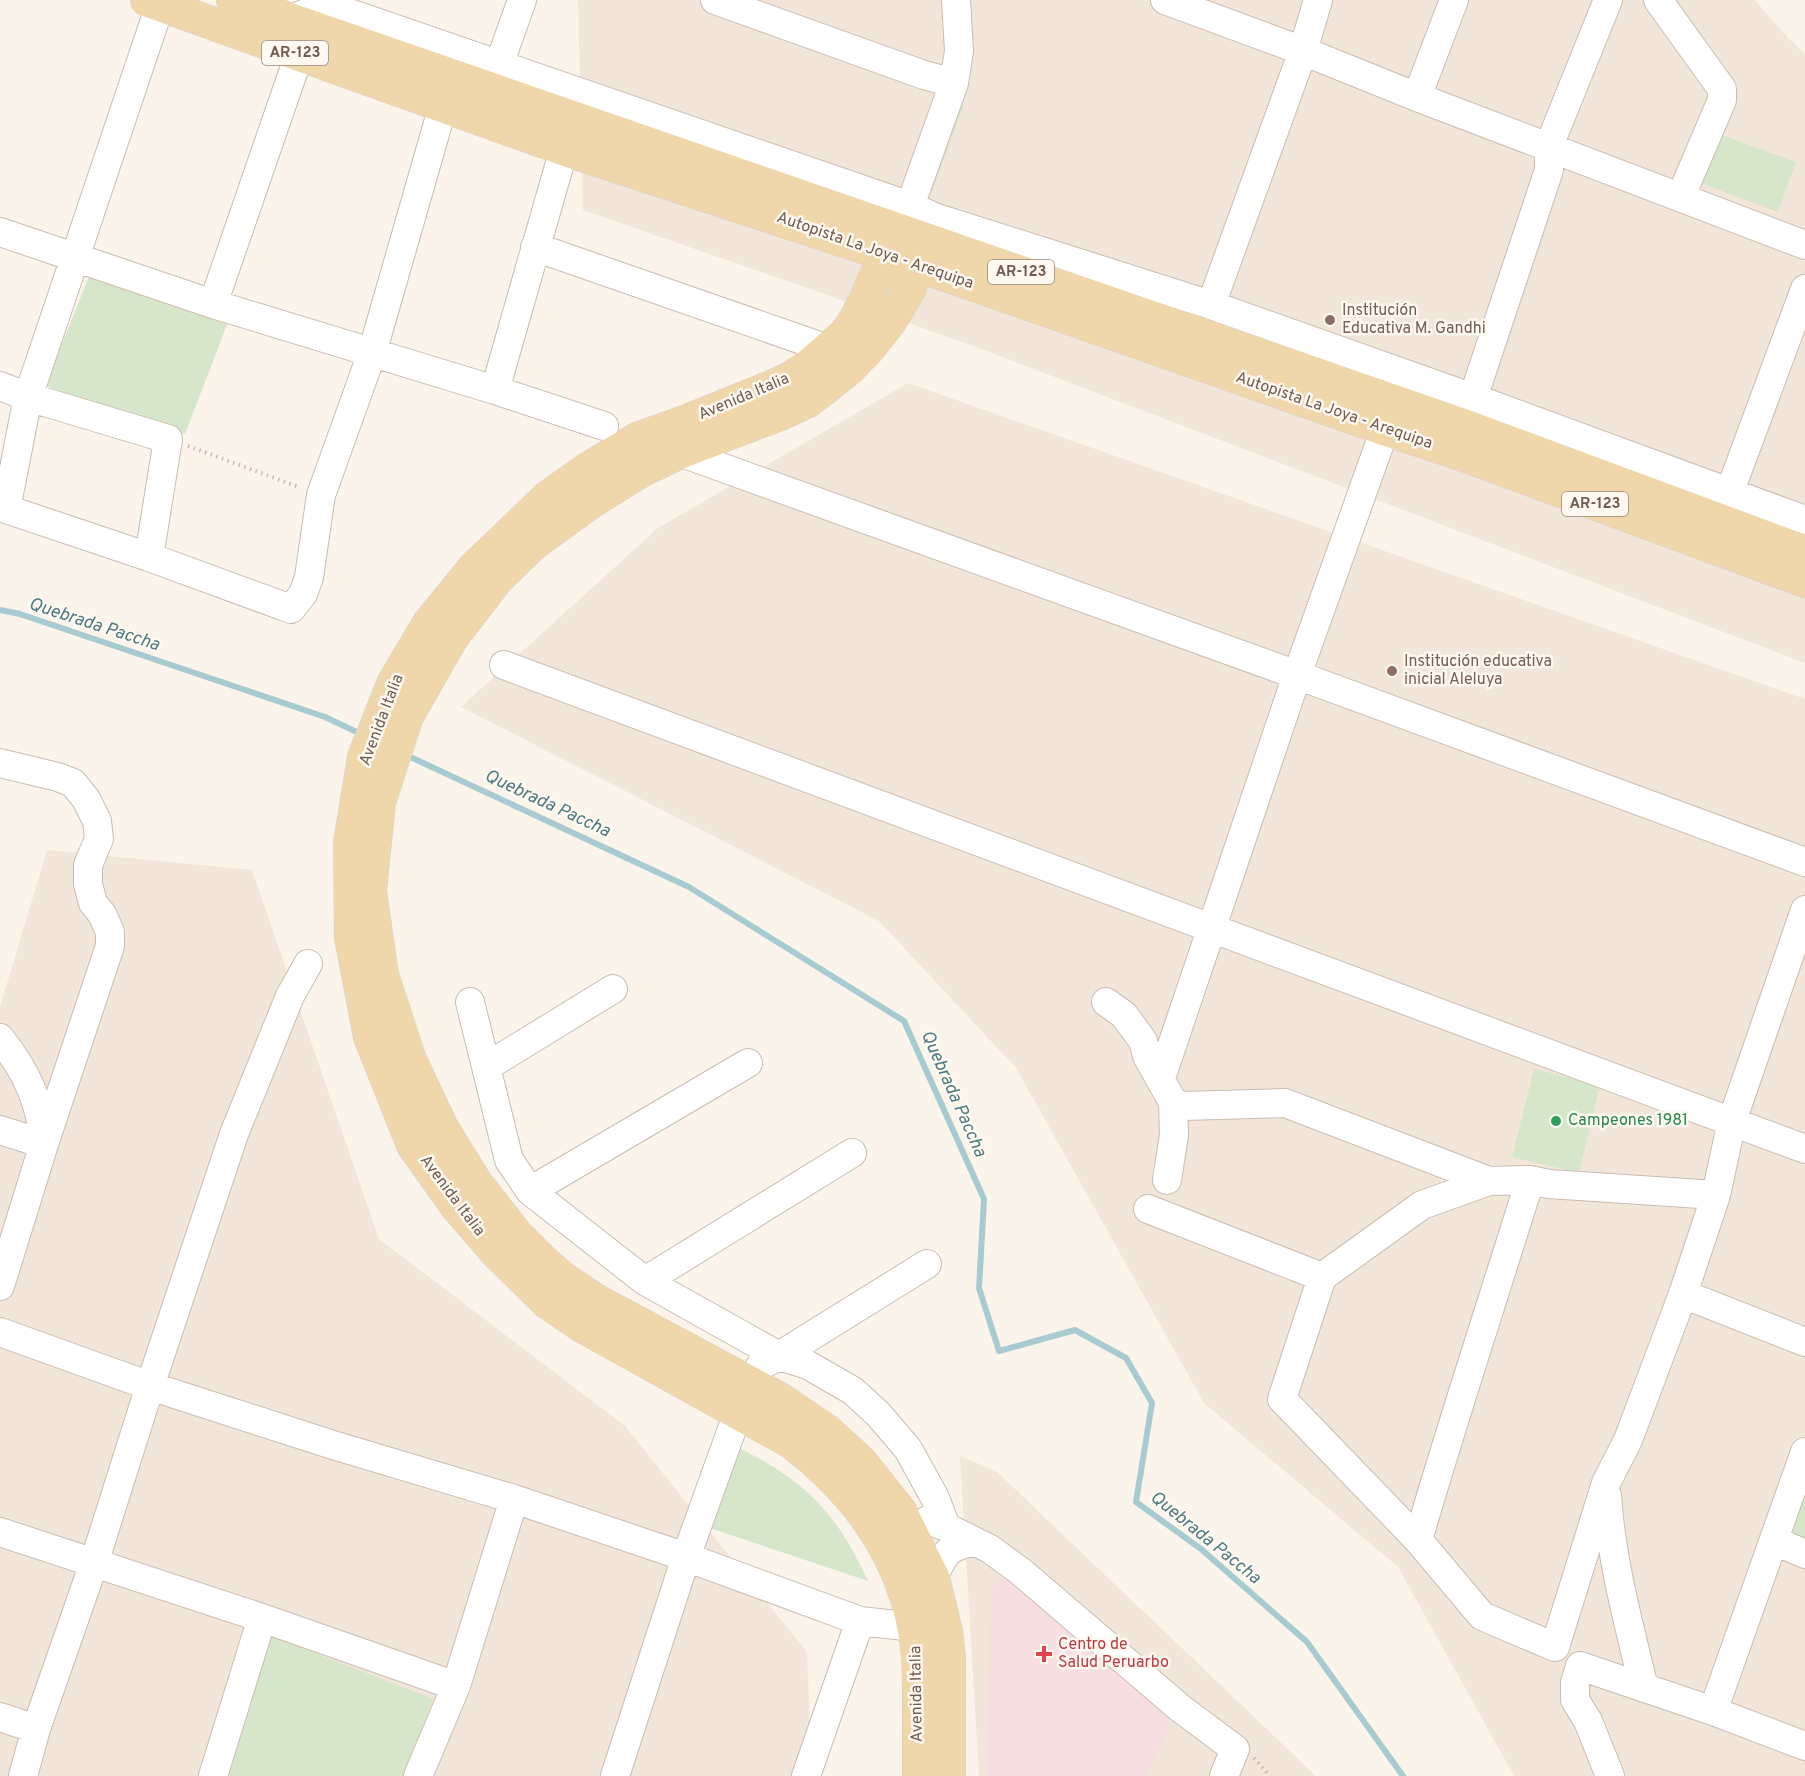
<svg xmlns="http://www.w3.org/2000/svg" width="1805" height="1776" viewBox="0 0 1805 1776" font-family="Overpass,sans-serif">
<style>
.residential{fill:#f1e6d9}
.medical{fill:#f7dee1}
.green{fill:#d5e6ca}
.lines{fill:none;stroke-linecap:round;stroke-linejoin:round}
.stream{stroke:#a8cbd2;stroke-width:6}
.minor-casing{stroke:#cbbcb1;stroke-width:30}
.major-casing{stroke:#d8d1ce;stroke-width:34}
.path{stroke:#d1b8a8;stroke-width:4;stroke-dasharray:1.5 4.5;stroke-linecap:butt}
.minor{stroke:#fff;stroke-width:28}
.major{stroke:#f0d7ab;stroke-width:33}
.education-dot{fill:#8d6e63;stroke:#fdf8f0;stroke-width:2}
.leisure-dot{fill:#2e9e5b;stroke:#fdf8f0;stroke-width:2}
.health-dot{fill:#e0444e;stroke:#fdf8f0;stroke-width:2}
.labels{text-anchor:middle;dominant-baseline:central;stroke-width:5;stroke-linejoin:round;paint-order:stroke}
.shield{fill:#fdf8f0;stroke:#9c8b80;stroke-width:1.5}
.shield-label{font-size:15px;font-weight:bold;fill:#725c50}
.street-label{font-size:16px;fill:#725c50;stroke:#fdf8f0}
.education-label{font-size:16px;fill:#785e54;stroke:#fdf8f0;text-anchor:start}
.leisure-label{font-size:16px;fill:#27864d;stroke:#fdf8f0;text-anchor:start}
.health-label{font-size:16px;fill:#be3a42;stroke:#fdf8f0;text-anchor:start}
.water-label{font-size:18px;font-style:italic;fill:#4c7982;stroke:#fdf8f0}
</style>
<rect width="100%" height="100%" fill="#faf4ea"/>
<path class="residential" d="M578,0H1755L1788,38L1805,54V663L968,344L583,210Z
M908,383L1805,699V1776H1514L1398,1567L1204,1403L1016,1068L879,921L461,707L658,528Z
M47,850L252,870L379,1239L624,1425L807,1652L812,1776H0V1007Z
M960,1456L996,1471L1316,1776H979Z"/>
<path class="medical" d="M1002,1578H1008L1173,1716L1146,1776H987L991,1591L996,1582Z"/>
<path class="green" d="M958,103L964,105L931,194L926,193Z
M1719,134L1796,162L1778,212L1701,183Z
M90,274L228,322L185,434L45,386Z
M1534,1069L1600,1085L1579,1173L1512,1157Z
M737,1447C806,1481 836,1512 868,1581L710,1528Z
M1805,1484V1541L1788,1534Z
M271,1636L433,1699L405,1776H229Z"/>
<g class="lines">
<path class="stream" d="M0,610L20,614L325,717L361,734
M406,755L689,887L904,1021L984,1199L979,1288L999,1351L1075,1330L1126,1358L1152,1403L1136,1502L1201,1549L1307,1642L1403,1776"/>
<g class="minor-casing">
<path id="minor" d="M715,0L924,75L954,83
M1165,0L1303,51L1417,97L1805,245
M1658,0L1722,89V100L1681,196
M289,20L326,5L910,206L934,217L1211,305L1473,398L1805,520
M499,65L522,0
M1417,97L1454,0
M914,223L910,206L954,83L959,51L956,0
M0,232L213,304L495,390L604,426
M535,247L828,349
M213,304L299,55
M1211,305L1303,51L1318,0
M0,386L28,397L168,439L149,557
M495,390L564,149
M1473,398L1549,170V146L1608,0
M668,448L1297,675L1805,862
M1730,491L1805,289
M0,507L149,557L291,609L303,594L309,577L321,495L372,353L443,106
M6,509L28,397L160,5
M504,665L1805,1149
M0,763L58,777L73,783L86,799L97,821L99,839L88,865V884L93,903L102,914L110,932V946L44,1144L0,1286
M470,1002L509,1160L530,1191L645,1281L779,1356L808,1365L853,1391L878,1414L908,1449L935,1498L946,1527
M1106,1002L1124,1015L1143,1041L1147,1056L1173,1102L1183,1106L1285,1103L1489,1181
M0,1038C26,1071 41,1102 44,1144L0,1130
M486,1067L613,989
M1161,1078L1297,675L1385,429
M1167,1180L1174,1135L1173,1102
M530,1191L748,1063
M1716,1195L1549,1184L1530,1180L1489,1181L1422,1205L1322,1277L1282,1399L1418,1540L1482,1616L1555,1647L1606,1483L1628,1440L1683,1294L1716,1195L1732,1121L1805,910
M1148,1209L1322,1277
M645,1281L852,1153
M1683,1294L1805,1342
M0,1332L150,1386L333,1445L514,1499L686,1557L860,1621L914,1627
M1607,1495C1611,1560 1629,1625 1644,1688
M928,1520L946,1527L990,1549L1020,1571L1180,1708L1235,1749L1224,1776
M0,1532L262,1618L456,1686
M1418,1540C1453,1419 1493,1300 1530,1180
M1775,1541L1805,1554
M933,1578C945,1554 945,1547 974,1542
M1713,1711L1805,1452
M0,1717L36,1729
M23,1776L36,1729L94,1563L150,1386L234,1134L290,996L308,964
M213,1776L262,1618
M418,1776L456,1686L514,1499
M615,1776L686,1557L732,1429L750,1383L760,1366L779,1356L927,1264
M806,1776L860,1621
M1610,1776L1588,1721L1575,1700V1683L1580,1666L1713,1711L1805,1746"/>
</g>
<g class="major-casing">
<path id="major" d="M147,0L564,149L909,262L1385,429L1461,454L1805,581
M233,0L1465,426L1805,552
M919,1776C919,1750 919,1724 919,1698C919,1684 919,1670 918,1656C910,1565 862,1496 791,1442L582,1326L548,1303L496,1252L458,1208L413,1145L370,1037L351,937L350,843L364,757L393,684L429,623L474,568L548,497L586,470L637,439L687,421L771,387L791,378L806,368L843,336L851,327L863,305L876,275L909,262L910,288L891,320L870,347L850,368L824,389L808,401L780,414L680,452L639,472L591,502L533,544L497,579L451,639L407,716L379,802L370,891L382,975L410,1060L442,1128L476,1183L516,1234L543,1261L565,1280L597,1301L780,1399L827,1431L861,1462L900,1511L933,1578L946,1631L949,1658V1776"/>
</g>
<path class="path" d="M188,446L299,487
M1254,1758L1270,1776"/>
<use href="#minor" class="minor"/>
<use href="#major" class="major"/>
</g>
<g class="education-dot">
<circle cx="1330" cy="320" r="6"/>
<circle cx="1392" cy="671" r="6"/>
</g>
<circle class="leisure-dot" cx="1556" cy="1121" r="6"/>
<path class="health-dot" d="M1041 1645h6v6h6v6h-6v6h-6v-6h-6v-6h6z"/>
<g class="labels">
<g class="shield">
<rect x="262" y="41" width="66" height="24" rx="4.5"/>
<rect x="988" y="260" width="66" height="24" rx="4.5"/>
<rect x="1562" y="492" width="66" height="24" rx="4.5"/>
</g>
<g class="shield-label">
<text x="295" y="53">AR-123</text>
<text x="1021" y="272">AR-123</text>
<text x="1595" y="504">AR-123</text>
</g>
<g class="street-label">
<text transform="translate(875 251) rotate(19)">Autopista La Joya - Arequipa</text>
<text transform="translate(744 397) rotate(-23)">Avenida Italia</text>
<text transform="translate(1334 411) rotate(19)">Autopista La Joya - Arequipa</text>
<text transform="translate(382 720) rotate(-69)">Avenida Italia</text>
<text transform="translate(452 1196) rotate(53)">Avenida Italia</text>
<text transform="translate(917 1694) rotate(-91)">Avenida Italia</text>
</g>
<g class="education-label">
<text x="1342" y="311">Institución<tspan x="1342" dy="18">Educativa M. Gandhi</tspan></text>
<text x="1404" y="662">Institución educativa<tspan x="1404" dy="18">inicial Aleluya</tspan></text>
</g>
<g class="leisure-label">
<text x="1568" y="1121">Campeones 1981</text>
</g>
<g class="health-label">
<text x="1058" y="1645">Centro de<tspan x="1058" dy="18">Salud Peruarbo</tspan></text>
</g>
<g class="water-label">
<text transform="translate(94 625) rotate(18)">Quebrada Paccha</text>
<text transform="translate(547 804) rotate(25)">Quebrada Paccha</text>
<text transform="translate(953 1094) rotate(66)">Quebrada Paccha</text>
<text transform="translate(1205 1538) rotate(39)">Quebrada Paccha</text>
</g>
</g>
</svg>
